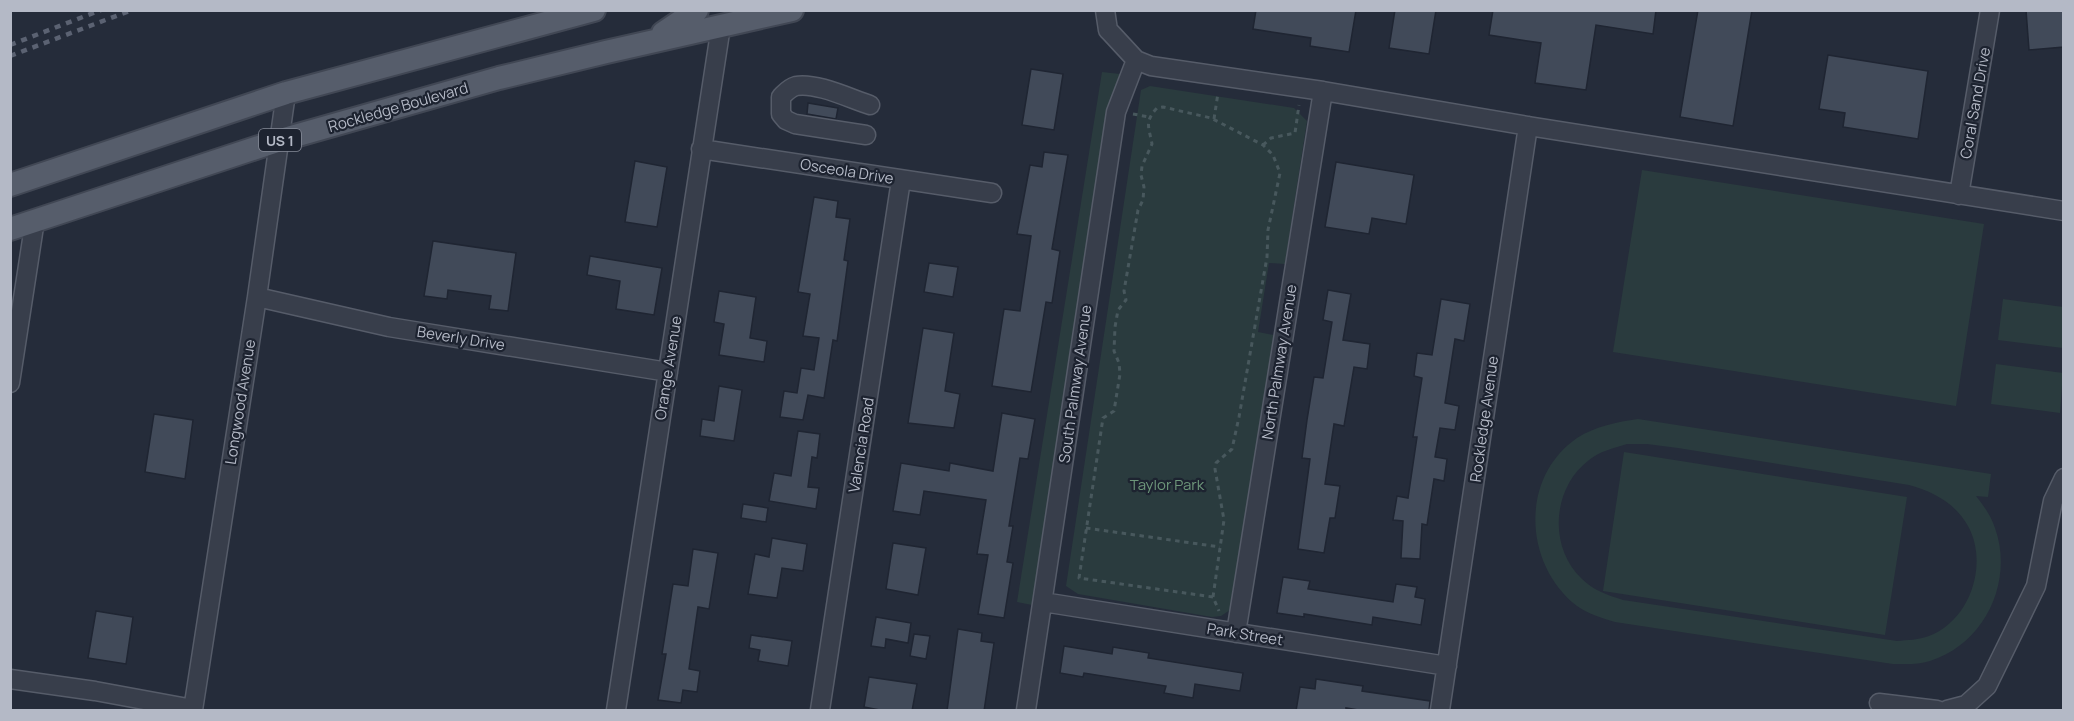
<svg xmlns="http://www.w3.org/2000/svg" width="2074" height="721" viewBox="0 0 2074 721" font-family="Manrope,sans-serif">
<style>
.green{fill:#2a3b3e;fill-rule:evenodd}
.building{fill:#414a59;stroke:#1f2532;stroke-width:1.5}
.lines{fill:none;stroke-linecap:round;stroke-linejoin:round}
.minor-casing{stroke:#565c69;stroke-width:21}
.major-casing{stroke:#414754;stroke-width:26}
.path{stroke:#48585d;stroke-width:3;stroke-dasharray:4.5 4.5;stroke-linecap:butt}
.minor{stroke:#383e4b;stroke-width:18}
.major{stroke:#565d6b;stroke-width:22}
.rail{stroke:#5b6272;stroke-width:4.5;stroke-dasharray:6 6;stroke-linecap:butt}
.labels{text-anchor:middle;dominant-baseline:central;stroke-width:4.5;stroke-linejoin:round;paint-order:stroke}
.shield{fill:#1d2330;stroke:#878c99;stroke-width:1.5}
.shield-label{font-size:14px;font-weight:bold;fill:#b4b9c6}
.street-label{font-size:15px;fill:#b4b9c6;stroke:#1d2330}
.park-label{font-size:15px;fill:#6d967a;stroke:#1d2330}
</style>
<rect width="100%" height="100%" fill="#252c3a"/>
<path class="green" d="M1102,72L1120,74L1107,110L1032,605L1017,602Z
M1150,86L1294,108L1307,121L1285,264L1269,263L1258,332L1274,335L1233,608L1221,616L1212,617L1078,594L1066,586L1141,90Z
M1642,170L1984,224L1956,406L1613,352Z
M2003,299L2063,307V348L1998,340Z
M1996,364L2063,373L2060,413L1991,404Z
M1638,419L1991,474L1988,497L1976,496C1984,506 1991,516 1995,528C2014,581 1985,644 1930,661C1918,665 1906,664 1893,664L1615,622C1602,618 1588,614 1577,606C1524,565 1519,478 1577,438C1596,426 1617,422 1638,419ZM1627,444H1647L1678,448L1909,485C1934,492 1955,503 1968,526C1989,564 1970,621 1929,636C1919,640 1907,640 1897,641L1623,600C1607,595 1593,590 1582,579C1548,547 1552,488 1589,460C1600,451 1614,448 1627,444Z
M1624,452L1907,497L1885,635L1603,591Z"/>
<path class="building" d="M1256,10H1356L1349,52L1310,46L1311,38L1253,29Z
M1395,10H1436L1429,54L1389,48Z
M1493,10H1656L1653,34L1596,25L1586,90L1535,83L1541,43L1489,35Z
M1698,10H1752L1733,126L1680,117Z
M2026,10H2064V47L2029,50Z
M1828,55L1928,71L1918,139L1843,127L1845,113L1819,109Z
M1031,69L1063,74L1054,130L1022,125Z
M808,103L838,108L836,119L807,114Z
M1044,152L1068,155L1052,249L1060,251L1052,303L1046,302L1031,392L992,386L1004,309L1020,311L1031,236L1017,234L1030,165L1042,167Z
M635,161L667,167L657,227L625,222Z
M1336,162L1414,175L1406,224L1372,218L1369,234L1325,227Z
M814,197L838,201L836,217L850,219L844,260L848,261L837,341L833,340L824,398L808,395L803,420L780,417L784,391L797,393L801,368L814,370L819,338L803,336L810,294L798,292Z
M433,241L516,253L508,311L489,309L491,296L448,290L447,299L424,296Z
M590,256L662,268L654,315L616,309L620,281L587,275Z
M929,263L958,267L953,297L924,292Z
M1328,290L1351,294L1343,340L1370,344L1367,369L1354,367L1344,426L1334,424L1325,484L1340,486L1335,518H1330L1324,553L1298,549L1310,459L1302,458L1307,420L1314,377L1323,378L1332,322L1323,320Z
M719,291L756,297L750,338L767,341L764,362L719,355L724,324L714,322Z
M1441,299L1470,304L1464,341L1455,339L1445,403L1459,406L1455,430L1440,428L1435,457L1447,459L1444,481L1434,479L1427,525L1422,524L1420,559L1401,558L1403,521L1393,520L1397,496L1408,498L1417,437H1413L1422,378L1414,376L1417,353L1432,355Z
M923,328L954,333L945,391L960,394L954,428L908,423Z
M719,386L742,390L734,441L700,436L702,419L714,421Z
M1002,413L1035,419L1028,459L1020,458L1009,526H1013L1007,562L1013,563L1004,618L978,614L988,555L977,554L986,500L924,491L920,515L893,511L901,463L949,471L950,463L993,471Z
M154,414L193,420L185,479L145,472Z
M798,431L820,434L817,458L812,457L808,487L819,488L816,509L769,501L774,473L791,476Z
M743,504L768,508L766,522L741,518Z
M772,538L807,544L803,571L782,568L777,598L748,594L755,554L769,557Z
M893,543L926,548L918,595L886,589Z
M693,549L718,553L709,609L698,607L689,669L700,671L697,692L683,690L681,703L658,700L666,654H662L673,584L688,586Z
M1283,577L1310,581L1308,589L1393,602L1396,584L1417,587L1415,597L1425,599L1421,625L1373,617L1372,625L1304,614V617L1277,613Z
M96,611L133,617L126,664L88,658Z
M876,617L911,623L908,643L886,639L885,648L871,646Z
M958,629L982,633L981,641L994,643L984,711H947Z
M914,634L930,636L926,659L910,656Z
M751,635L792,641L788,666L758,661L760,650L749,648Z
M1064,646L1112,654L1113,647L1149,653L1148,658L1243,673L1240,691L1195,684L1193,698L1164,693L1166,686L1084,673L1083,677L1060,673Z
M869,677L917,684L912,711H885L864,707Z
M1316,679L1363,686L1362,691L1430,701L1429,711H1364L1346,708V711H1296L1300,687L1315,689Z"/>
<g class="lines">
<g class="minor-casing">
<path id="minor" d="M1105,10L1108,30L1111,33L1136,60L1151,66L1323,91L1528,126L2064,211
M866,135L795,124L786,120L781,114V97C786,92 789,88 796,86C816,82 851,99 870,105
M701,149L992,193
M1959,195L1990,10
M257,297L389,327L668,372
M10,383L35,220
M1043,602L1447,666
M1236,633L1323,91
M10,679L95,691L193,709
M1879,703L1937,710
M193,710L257,297L286,93
M616,710L721,26
M820,710L901,180
M1026,710L1116,112L1136,60
M1440,710L1528,126
M1947,710L1966,705L1987,686L2036,586L2053,501L2064,478"/>
</g>
<g class="major-casing">
<path id="major" d="M663,33L697,10
M10,185L286,93L594,10
M10,229L277,141L499,78L606,52L792,10"/>
</g>
<path class="path" d="M1133,114L1149,117
M1214,119L1218,93
M1263,145L1271,138L1295,133L1299,105
M1086,528L1220,547
M1213,597L1079,578L1103,418L1114,411L1120,374L1119,363L1114,351L1115,327L1118,310L1126,300L1124,291L1138,210L1143,200L1144,187L1141,175L1142,166L1152,144C1149,127 1144,122 1157,108L1163,107L1211,118L1263,145L1273,155L1280,173L1268,230L1267,257L1239,417L1232,449L1216,463L1215,469L1224,520L1213,597L1219,611"/>
<use href="#minor" class="minor"/>
<use href="#major" class="major"/>
<path class="rail" d="M10,45L101,10
M10,56L132,10"/>
</g>
<g class="labels">
<rect class="shield" x="259" y="129" width="42" height="22" rx="4.5"/>
<g class="shield-label">
<text x="280" y="140">US 1</text>
</g>
<g class="street-label">
<text transform="translate(1975 103) rotate(-80)">Coral Sand Drive</text>
<text transform="translate(398 107) rotate(-16)">Rockledge Boulevard</text>
<text transform="translate(847 171) rotate(9)">Osceola Drive</text>
<text transform="translate(461 338) rotate(9)">Beverly Drive</text>
<text transform="translate(1279 362) rotate(-81)">North Palmway Avenue</text>
<text transform="translate(668 368) rotate(-81)">Orange Avenue</text>
<text transform="translate(1075 384) rotate(-82)">South Palmway Avenue</text>
<text transform="translate(240 402) rotate(-81)">Longwood Avenue</text>
<text transform="translate(1484 419) rotate(-82)">Rockledge Avenue</text>
<text transform="translate(861 445) rotate(-81)">Valencia Road</text>
<text transform="translate(1245 634) rotate(9)">Park Street</text>
</g>
<g class="park-label">
<text x="1167" y="484">Taylor Park</text>
</g>
</g>
<rect width="2074" height="721" fill="none" stroke="#b4b9c6" stroke-width="24"/>
</svg>
